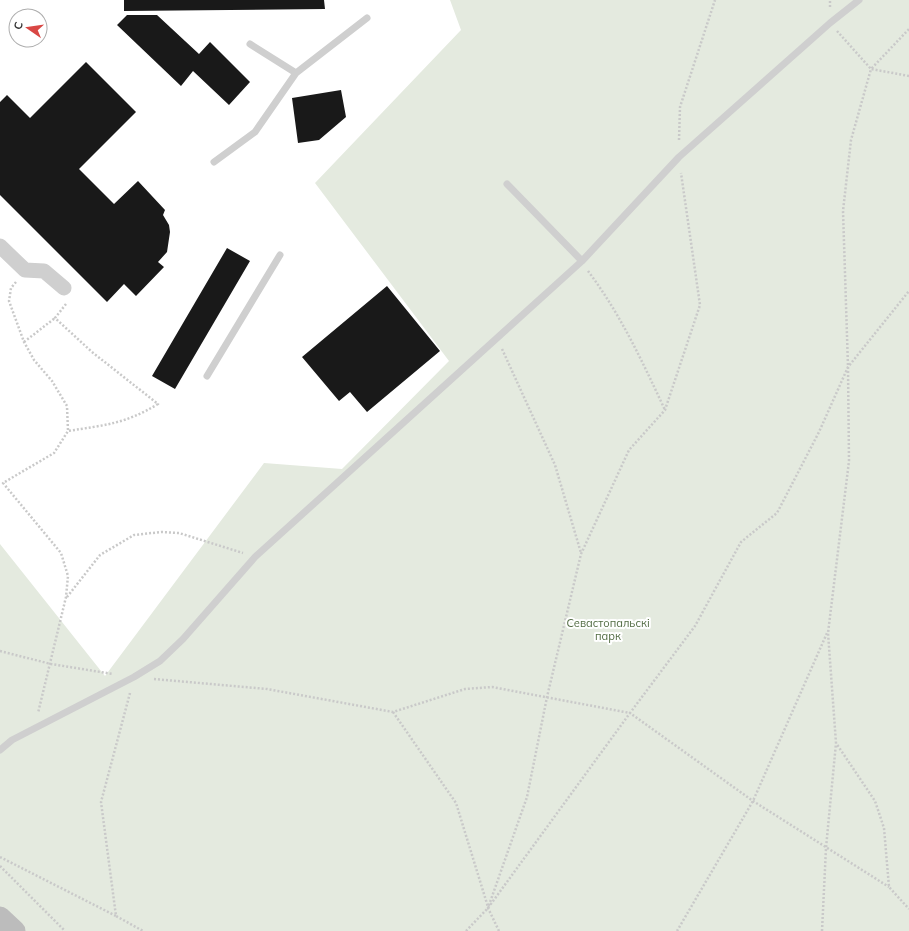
<svg xmlns="http://www.w3.org/2000/svg" width="909" height="931" font-family="Mulish,sans-serif">
<rect width="100%" height="100%" fill="#fff"/>
<!-- green -->
<path fill="#e4eadf" d="M450,0H909V931H0V544L105,676L264,463L342,469L449,361L315,183L461,30Z"/>
<!-- building -->
<path fill="#191919" d="M124,0H324L325,9L124,11Z
M127,15H157L199,54L210,42L250,82L229,105L193,71L181,86L117,25Z
M86,62L136,112L79,169L114,204L138,181L165,210L163,215L169,225L170,232L167,252L158,262L164,267L136,296L124,284L107,302L0,195V102L7,95L30,118Z
M341,90L346,117L319,140L298,143L292,98Z
M227,248L250,261L175,389L152,376Z
M387,286L440,351L367,412L350,392L339,401L302,357Z"/>
<g fill="none" stroke-linecap="round" stroke-linejoin="round">
<!-- path -->
<path stroke="#c9c9c9" stroke-width="2.5" stroke-dasharray="2 2" stroke-linecap="butt" d="M830,7V0
M837,31L871,69L909,29
M909,76L871,69L851,140L843,211L848,367L849,461L828,633L836,743L875,801L884,828L889,887L909,909
M679,140L680,107L715,0
M588,271C621,315 642,361 665,410
M16,282L11,288L9,301L24,342L34,360L52,381L67,406L68,431L54,453L3,483L61,553L68,576L66,597L38,713
M66,304L55,318L92,352L158,404C125,424 105,425 68,431
M24,342L55,318
M502,349L555,465L581,553
M67,597L100,555L134,535L161,532L179,533L243,553
M0,651L51,664L113,674
M154,679L267,689L393,712L465,689L492,687L630,713L695,626L741,542L777,513L819,432L848,367L909,291
M130,693L101,802L116,916L143,931
M393,712L456,803L488,907
M0,857L116,916
M0,866L65,931
M466,931L488,908L630,713L753,801L889,887
M499,931L488,908L527,797L547,697L581,554L629,450L665,410L700,305L681,173
M677,931L753,801L827,633
M822,931L826,848L836,743"/>
<!-- service -->
<path stroke="#cfcfcf" stroke-width="7" d="M296,73L367,18
M214,162L255,132L296,73L250,44
M507,184L582,261
M207,376L280,255
M0,750L12,740L134,677L160,661L183,639L255,557L582,261L679,157L830,23L859,0"/>
<!-- minor -->
<path stroke="#cfcfcf" stroke-width="15" d="M0,246L25,270L44,271L64,288"/>
<!-- secondary -->
<path stroke="#bcbcbc" stroke-width="21" d="M0,917L15,931"/>
</g>
<g text-anchor="middle" stroke-width="4" stroke-linejoin="round" paint-order="stroke">
<!-- park labels -->
<g font-size="11" fill="#516b42" stroke="#fff">
<text x="608" y="627">Севастопальскі<tspan x="608" dy="13">парк</tspan></text>
</g>
</g>
<!-- north arrow -->
<g transform="translate(28 28) rotate(283)"><circle r="19" fill="#ffffff" stroke="#adadad"/>
<path d="M0-3L7 15L0 10L-7 15Z" fill="#d94744"/>
<text y="-6" font-size="11" font-weight="bold" text-anchor="middle" fill="#323232">С</text>
</g>
</svg>
